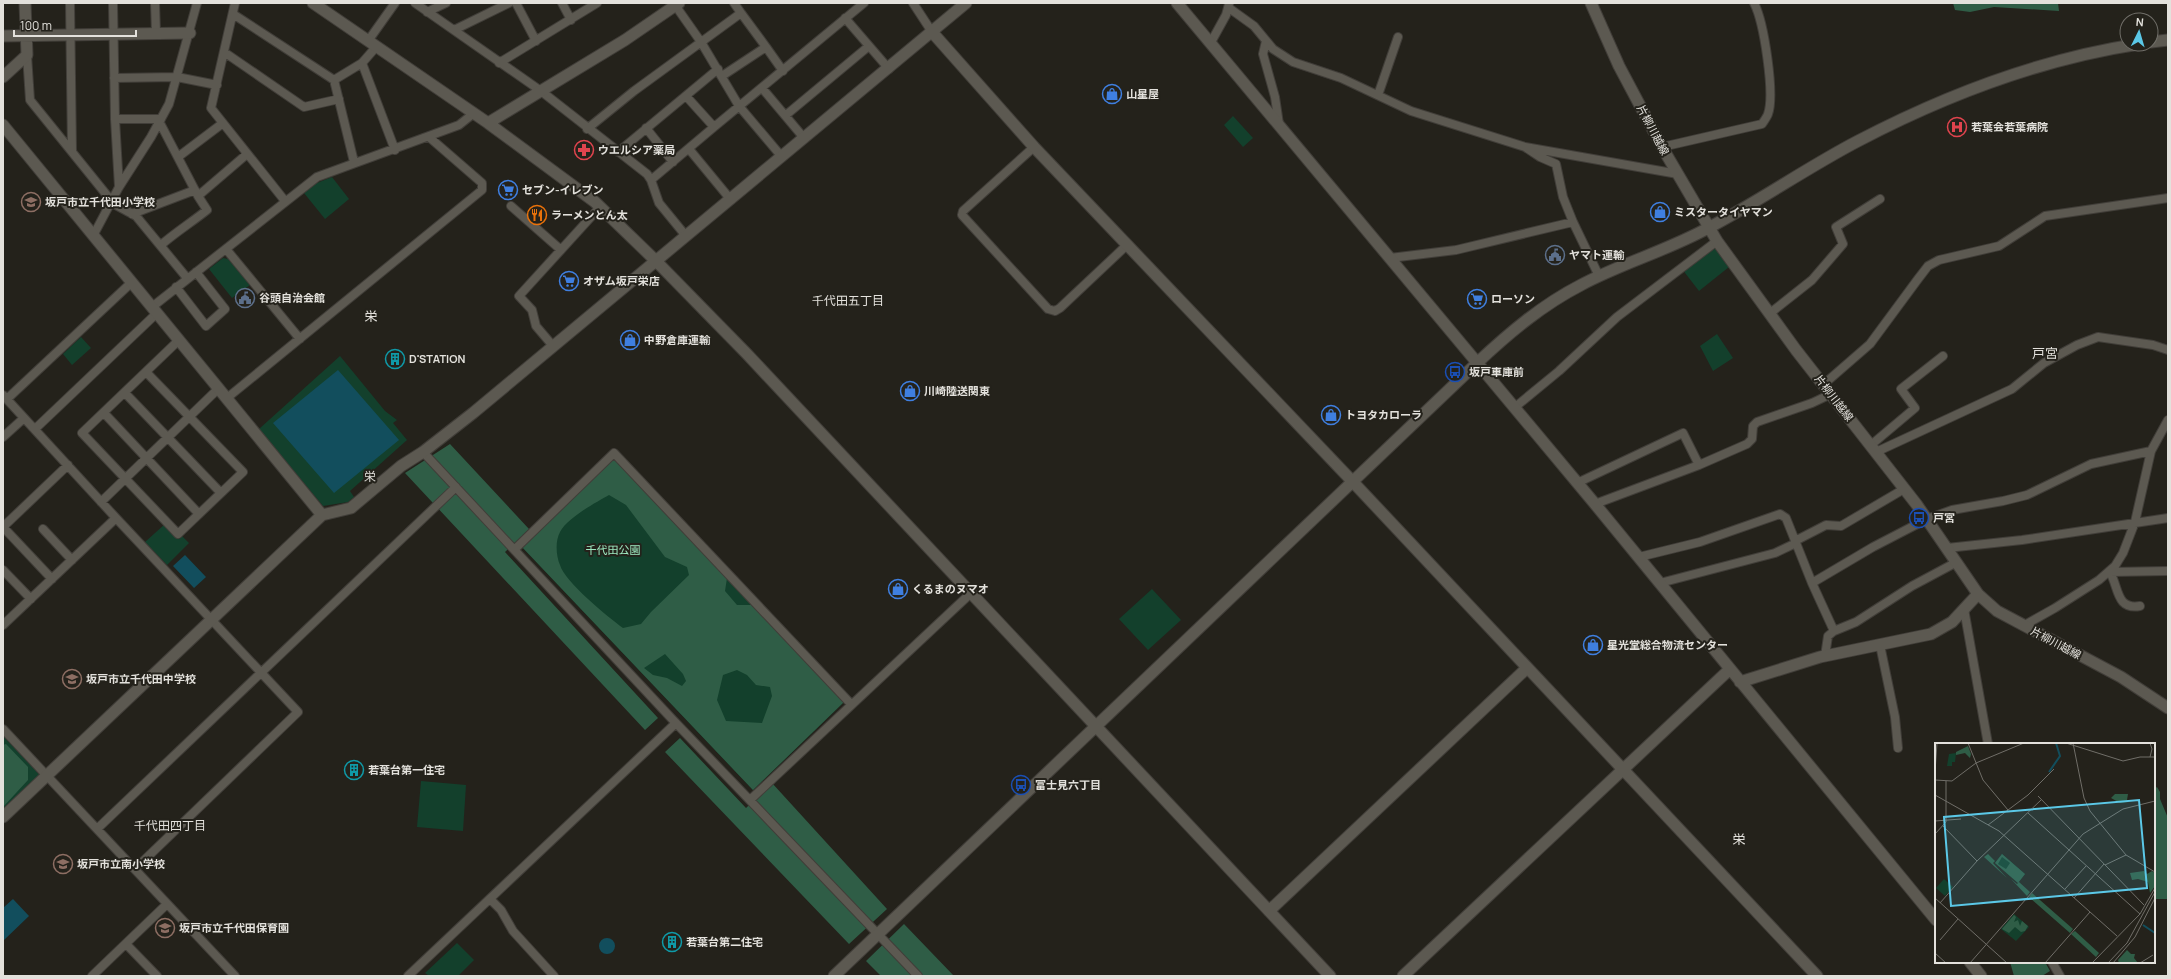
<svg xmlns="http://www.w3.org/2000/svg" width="2171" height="979" font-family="Manrope,'Noto Sans JP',sans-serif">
<rect width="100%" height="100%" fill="#24221b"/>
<!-- green -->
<path fill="#13402c" d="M1233,116L1253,138L1243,147L1224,125Z
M332,177L349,199L325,219L304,193L317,183Z
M1716,247L1729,267L1699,291L1682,269Z
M223,258L228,259L250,285L232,298L209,269Z
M1717,334L1733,358L1713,371L1700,346Z
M81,337L91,348L72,365L63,354Z
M340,356L385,411L397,420L393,423L407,440L350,491L354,497L348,502L323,506L259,429Z
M614,457L844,702L753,790L522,547Z
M165,524L179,539L182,536L189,543L167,565L145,542Z
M1152,589L1181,620L1148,650L1119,619Z
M3,736L41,776L3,811Z
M421,781L466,785L463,831L417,827Z
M457,943L474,960L458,976H429L425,973Z"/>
<!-- forest -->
<path fill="#2f5d46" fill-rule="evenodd" d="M1953,3H2058L2059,11L1994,7L1970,12L1955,10Z
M450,444L529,529L505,552L658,718L645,730L405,473Z
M614,457L727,578L725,591L737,605H752L844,702L753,790L522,547ZM609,495L626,505L665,557L687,567L689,575L651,612L641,624L623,628C608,617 565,582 560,565C556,556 555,541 560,532C567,518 595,503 609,495ZM665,654L683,674L686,681L682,686L667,678L653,675L644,668ZM737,670L747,675L756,685L770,687L772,696L762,723L726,721L717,700L723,675Z
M680,738L746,808L772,783L887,909L849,944L665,752Z
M6,744L28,767V780L3,807V745Z
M2157,787L2160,792V799L2168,818V899H2154V789Z
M904,924L954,976H881L866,961Z
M2010,962H2045L2050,971L2042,976H2014Z"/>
<!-- water -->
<path fill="#124e5d" d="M338,370L399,440L334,493L273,423Z
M185,555L206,577L194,588L173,566Z
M13,899L29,916L3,941V908Z
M599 946a8 8 0 1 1 16 0a8 8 0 1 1-16 0Z"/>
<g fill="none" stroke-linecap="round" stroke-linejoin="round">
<!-- street casing -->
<g stroke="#413e39" stroke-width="10">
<path id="street" d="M70,3L72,151
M113,3L115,119L119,187
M155,3L156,33
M235,3L211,108L285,201
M415,3L541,91L647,174L651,180L659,203L686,236
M516,3L536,41
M562,3L571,20
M913,3L932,32
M675,5L701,42L739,106L782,157
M1229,8L1254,26L1273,49L1293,62L1341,78L1411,111L1525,147
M427,12L446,3
M741,13L766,47
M233,14L334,80L354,162
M845,18L889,69
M454,30L509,3
M368,41L395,3
M1266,41L1263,54L1275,97L1279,124
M1210,44L1226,15L1229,4
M224,52L304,107L339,99
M27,55L30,100L114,204L136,216L187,278
M362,63L395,150
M499,63L597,3
M722,76L766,47L783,71
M114,78L177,77L217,85
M334,80L362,63L376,47
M762,88L804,138
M1378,95L1398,37
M686,96L714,127L864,3
M786,115L869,46
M115,119H161
M160,123L198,196L207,210C192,222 176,232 161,245
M646,128L673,162
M587,129L634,91L741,13L734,3
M1034,147L963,211L962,215L1048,309L1055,311L1060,308L1128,244
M1662,147L1762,124C1764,121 1767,117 1768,114C1775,94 1764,22 1754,3
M689,149L731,200
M618,152L718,69
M178,157L223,123
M651,180L714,127
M198,196L247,154
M511,206L561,250
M132,214L195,190
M1573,222L1563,197L1556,164L1540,157L1525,147L1678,174
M93,236L119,187L151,137L169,104L197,3
M226,249L300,339
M1390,258L1456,250L1573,222L1599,276
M176,287L206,326L225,309L196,272
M152,307L317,177L459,125L474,113
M1769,314L1812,280L1843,244L1836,227L1880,199
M553,346L536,326L532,310L519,296L600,207
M146,372L243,472L178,534L82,433L179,340
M1824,384L1870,344L1918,279L1928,266L1939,260L1999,246L2045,216L2168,198
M125,393L221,493
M3,395L116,518L298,712L135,869
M227,398L482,190V183L429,137
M7,399L132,282
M1514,408L1559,371L1617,317L1717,241
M104,413L199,514
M35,429L157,313
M3,437L24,418
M1871,445L1915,408L1901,389L1943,356
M423,452L673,720L918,976
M1876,452L2012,389L2044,363L2077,345L2098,337L2153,345L2168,350
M1699,465L1747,444L1752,439L1753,426L1757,422L1812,403L1831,394
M1577,483L1683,433L1699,465L1595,504
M101,502L219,388
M43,529L72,560
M1795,541L1826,525L1841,526L1904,489
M1796,543L1812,583
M1947,548L2022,540L2168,518
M515,549L614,453L851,704
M1639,557L1700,542L1780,514L1786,518L1796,543L1775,553L1660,583
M3,570L31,599
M52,579L3,527L68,465
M2140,606C2116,610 2119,588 2110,572L2168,571
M1964,609L1988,744
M3,625L116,518
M2023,626L2055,608L2099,580L2115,566L2123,553L2135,522L2151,451L2168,420
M1834,631L1812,583L1873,547L1927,519L1952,510L2003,501L2027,495L2091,464L2151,451
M1880,645L1895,717L1898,748
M1825,656L1828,636L1834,631L1856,622L1912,586L1955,563
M3,729L235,976
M750,800L971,593
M97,829L456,487
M490,899L501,910L513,931L554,976
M126,944L157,976
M2052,962L2060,976
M92,976L167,904
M408,976L676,723"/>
</g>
<!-- secondary casing -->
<g stroke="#413e39" stroke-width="13">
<path id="secondary" d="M313,3L488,123L595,202L656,261L747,354L1330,976
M1177,3L1595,504L1936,920
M1591,3L1619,66L1662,147L1717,241L1796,350L1917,505L1978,594L1997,611L2121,677L2168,708
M932,32L1034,147L1353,482L1817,976
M3,36L190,33
M2151,42L2168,40
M3,77L27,55L25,3
M488,123L625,40L679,3
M3,125L322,515
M1740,682L1820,657L1931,634L1952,622L1978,594
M3,817L322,515L351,508L401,466L423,452L473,413L966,3
M1269,911L1527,668
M1970,962L1981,976
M834,976L1477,363C1509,333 1542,305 1581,285C1622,263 1669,250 1710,227C1761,200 1808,167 1858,141C1946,95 2041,59 2139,44
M1403,976L1730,669"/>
</g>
<!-- street -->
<use href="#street" stroke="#5c5951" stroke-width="8"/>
<!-- secondary -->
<use href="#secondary" stroke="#5c5951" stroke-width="11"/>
</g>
<!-- icons -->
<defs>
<g id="shop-ring" transform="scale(1)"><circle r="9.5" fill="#24221b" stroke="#3f7fe0" stroke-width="1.5"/><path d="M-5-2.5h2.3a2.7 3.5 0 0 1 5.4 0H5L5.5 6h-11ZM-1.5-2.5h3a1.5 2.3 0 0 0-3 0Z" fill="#3f7fe0"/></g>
<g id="hospital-ring" transform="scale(1)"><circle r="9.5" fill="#24221b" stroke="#e0444e" stroke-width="1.5"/><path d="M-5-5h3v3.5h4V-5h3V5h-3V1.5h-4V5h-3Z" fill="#e0444e"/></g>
<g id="pharmacy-ring" transform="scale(1)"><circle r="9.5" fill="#24221b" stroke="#e0444e" stroke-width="1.5"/><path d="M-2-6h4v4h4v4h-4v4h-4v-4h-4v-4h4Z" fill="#e0444e"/></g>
<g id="supermarket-ring" transform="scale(1)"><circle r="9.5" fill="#24221b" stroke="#3f7fe0" stroke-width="1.5"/><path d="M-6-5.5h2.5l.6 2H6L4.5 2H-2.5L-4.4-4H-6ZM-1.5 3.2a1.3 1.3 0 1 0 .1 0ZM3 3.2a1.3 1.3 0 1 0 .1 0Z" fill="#3f7fe0"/></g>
<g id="school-ring" transform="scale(1)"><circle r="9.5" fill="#24221b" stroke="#8d6e63" stroke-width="1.5"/><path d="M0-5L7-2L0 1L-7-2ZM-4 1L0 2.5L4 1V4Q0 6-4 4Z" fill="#8d6e63"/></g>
<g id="restaurant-ring" transform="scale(1)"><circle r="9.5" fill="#24221b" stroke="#e8710a" stroke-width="1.5"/><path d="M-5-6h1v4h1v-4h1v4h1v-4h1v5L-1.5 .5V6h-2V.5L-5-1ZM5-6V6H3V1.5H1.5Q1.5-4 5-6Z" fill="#e8710a"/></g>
<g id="civic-ring" transform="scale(1)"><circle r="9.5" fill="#24221b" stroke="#5c6f8a" stroke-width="1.5"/><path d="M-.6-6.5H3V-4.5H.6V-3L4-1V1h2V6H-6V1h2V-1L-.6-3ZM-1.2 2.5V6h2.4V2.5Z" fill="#5c6f8a"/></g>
<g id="building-ring" transform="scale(1)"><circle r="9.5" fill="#24221b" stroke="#0f9aa8" stroke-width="1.5"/><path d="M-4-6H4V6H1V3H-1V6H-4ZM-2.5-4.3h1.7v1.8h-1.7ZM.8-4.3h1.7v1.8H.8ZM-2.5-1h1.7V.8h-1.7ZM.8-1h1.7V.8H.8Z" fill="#0f9aa8"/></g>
<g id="bus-ring" transform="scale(1)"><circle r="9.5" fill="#24221b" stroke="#1a4fb4" stroke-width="1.5"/><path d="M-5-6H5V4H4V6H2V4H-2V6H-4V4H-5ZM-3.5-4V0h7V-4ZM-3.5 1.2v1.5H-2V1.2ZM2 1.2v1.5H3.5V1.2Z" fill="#1a4fb4"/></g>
</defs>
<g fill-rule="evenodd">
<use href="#shop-ring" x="1112" y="94"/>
<use href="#hospital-ring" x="1957" y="127"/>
<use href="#pharmacy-ring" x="584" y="150"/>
<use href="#supermarket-ring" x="508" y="190"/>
<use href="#school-ring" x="31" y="202"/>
<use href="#shop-ring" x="1660" y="212"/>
<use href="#restaurant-ring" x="537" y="215"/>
<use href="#civic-ring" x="1555" y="255"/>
<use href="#supermarket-ring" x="569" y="281"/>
<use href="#civic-ring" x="245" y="298"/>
<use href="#supermarket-ring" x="1477" y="299"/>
<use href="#shop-ring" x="630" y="340"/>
<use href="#building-ring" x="395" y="359"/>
<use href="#bus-ring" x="1455" y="372"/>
<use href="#shop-ring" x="910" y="391"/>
<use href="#shop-ring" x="1331" y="415"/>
<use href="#bus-ring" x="1919" y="518"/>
<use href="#shop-ring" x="898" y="589"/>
<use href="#shop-ring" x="1593" y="645"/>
<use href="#school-ring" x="72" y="679"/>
<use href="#building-ring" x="354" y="770"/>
<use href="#bus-ring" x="1021" y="785"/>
<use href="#school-ring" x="63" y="864"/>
<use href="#school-ring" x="165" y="928"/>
<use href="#building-ring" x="672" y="942"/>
</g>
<g text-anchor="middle" stroke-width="4" stroke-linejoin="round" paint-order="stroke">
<!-- poi labels -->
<g font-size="11" font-weight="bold" fill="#e3e1dc" stroke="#24221b" text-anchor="start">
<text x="1126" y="98">山星屋</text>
<text x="1971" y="131">若葉会若葉病院</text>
<text x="598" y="154">ウエルシア薬局</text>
<text x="522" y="194">セブン-イレブン</text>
<text x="45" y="206">坂戸市立千代田小学校</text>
<text x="1674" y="216">ミスタータイヤマン</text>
<text x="551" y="219">ラーメンとん太</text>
<text x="1569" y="259">ヤマト運輸</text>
<text x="583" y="285">オザム坂戸栄店</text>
<text x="259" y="302">谷頭自治会館</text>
<text x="1491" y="303">ローソン</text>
<text x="644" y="344">中野倉庫運輸</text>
<text x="409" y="363">D'STATION</text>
<text x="1469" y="376">坂戸車庫前</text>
<text x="924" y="395">川崎陸送関東</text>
<text x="1345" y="419">トヨタカローラ</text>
<text x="1933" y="522">戸宮</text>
<text x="912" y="593">くるまのヌマオ</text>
<text x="1607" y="649">星光堂総合物流センター</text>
<text x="86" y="683">坂戸市立千代田中学校</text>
<text x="368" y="774">若葉台第一住宅</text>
<text x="1035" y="789">富士見六丁目</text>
<text x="77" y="868">坂戸市立南小学校</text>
<text x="179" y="932">坂戸市立千代田保育園</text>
<text x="686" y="946">若葉台第二住宅</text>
</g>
<!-- street labels -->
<g font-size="11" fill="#e3e1dc" stroke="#24221b">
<text transform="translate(1653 130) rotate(62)" y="4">片柳川越線</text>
<text transform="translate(1834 398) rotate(52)" y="4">片柳川越線</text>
<text transform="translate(2056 643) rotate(28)" y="4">片柳川越線</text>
</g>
<!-- park labels -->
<g font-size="11" fill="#9ee9c1" stroke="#24221b">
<text x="613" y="554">千代田公園</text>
</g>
<!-- neighbourhood labels -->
<g font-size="12" fill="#e3e1dc" stroke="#24221b">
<text x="848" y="305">千代田五丁目</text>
<text x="370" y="481">栄</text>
<text x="170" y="830">千代田四丁目</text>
</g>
<!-- quarter labels -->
<g font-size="13" fill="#e3e1dc" stroke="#24221b">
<text x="371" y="321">栄</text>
<text x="2045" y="358">戸宮</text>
<text x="1739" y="844">栄</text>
</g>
</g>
<!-- overview -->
<g transform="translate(1935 743)">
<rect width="220" height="220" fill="#24221b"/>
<path d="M21,10L20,19H17V23H12L14,11ZM67,111L90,131L83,140L60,120ZM9,136L18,144L10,153L1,145ZM79,171L94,184L81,198L66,186Z" fill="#13402c"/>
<path d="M33,3L36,11L35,15L30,10L21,12V9ZM180,51H193L192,57L194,59L185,60L176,55ZM53,111L60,118L58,120L72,135L49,114ZM67,111L90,131L83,140L60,120ZM67,114L75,120L71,126L63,121ZM209,128L212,131L217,128L220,130V143L215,150L213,139L203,136L197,137L195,130ZM76,136L82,141L84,139L95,149L92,153ZM97,150L138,186L135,190L94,154ZM79,172L81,174L79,179L83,177L85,183L87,178L93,183L90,188L86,189L80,184L74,190L67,186ZM140,188L164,210L161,214L136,191ZM192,207L196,211H200L199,215L203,220H184L183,217Z" fill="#2f5d46" fill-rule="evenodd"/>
<path fill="none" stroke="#124e5d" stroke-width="2" d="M114,29L125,13L121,0M208,182L220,190"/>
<path fill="none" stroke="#706e68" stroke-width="1" d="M33,0L48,37L73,67M131,0L188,18L205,14H220M138,0L149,55L155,68L191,112L220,129M215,14L217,6L215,0M0,29L2,0M0,37L17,38L41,20L89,0M0,52L64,88L182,193M103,53L209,162M93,70L205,171L157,220M0,78L26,76M53,82L93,52L119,26M8,83L42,118M0,91L11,79V38M170,122L191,112M130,146L151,123M0,155L72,220M139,155L169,121M5,160L42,118L106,57M205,171L220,145M5,197L23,176M0,210L11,220M35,220L148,91L188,66L220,58M110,220L155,169M173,220L192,200L220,149M178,220L200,194L220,155M205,220L218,212"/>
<path fill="#5bc8e7" fill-opacity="0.15" stroke="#5bc8e7" stroke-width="2" d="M204,57L212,145L16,163L9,74Z"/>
<rect width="220" height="220" fill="none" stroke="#e3e1dc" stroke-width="2"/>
</g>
<!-- border -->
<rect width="2171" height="979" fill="none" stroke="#e3e1dc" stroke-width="8"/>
<!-- north arrow -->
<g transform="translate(2139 32) rotate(5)"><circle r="19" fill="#24221b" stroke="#706e68"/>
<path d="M0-3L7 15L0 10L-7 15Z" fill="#5bc8e7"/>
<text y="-6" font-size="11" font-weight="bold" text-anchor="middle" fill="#e3e1dc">N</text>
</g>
<!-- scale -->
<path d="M14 30v6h122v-6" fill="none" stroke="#e3e1dc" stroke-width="2"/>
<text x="20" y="30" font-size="12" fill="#e3e1dc" stroke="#24221b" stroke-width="3" paint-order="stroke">100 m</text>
</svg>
